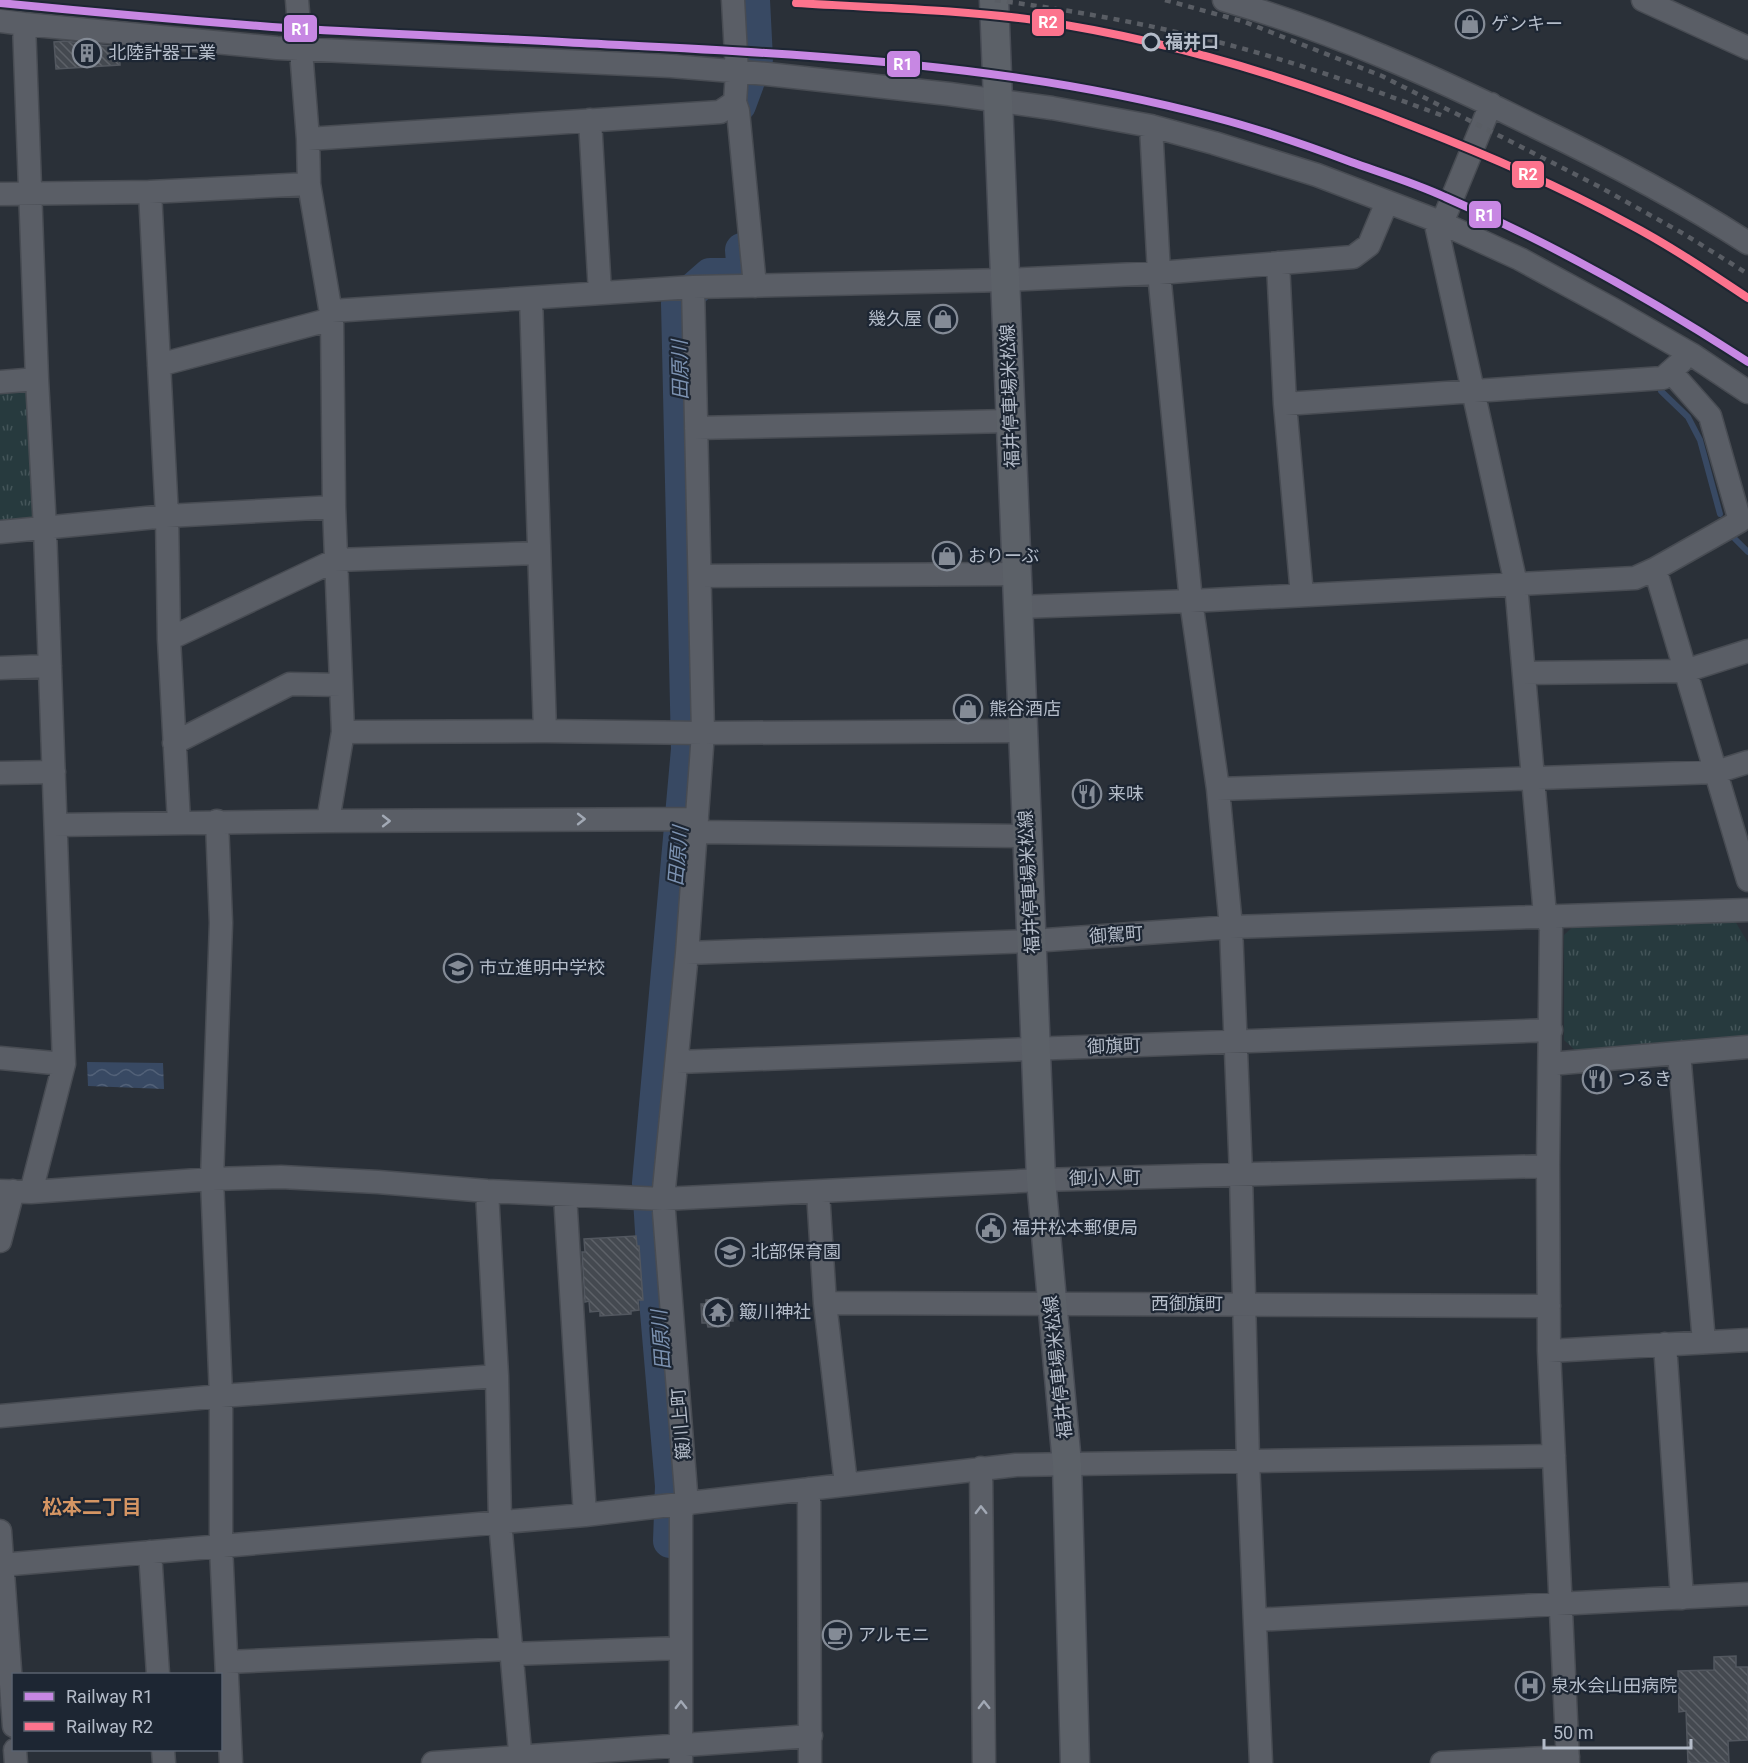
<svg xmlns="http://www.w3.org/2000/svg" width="1748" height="1763" font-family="Roboto,'Noto Sans JP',sans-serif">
<defs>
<pattern id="park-tufts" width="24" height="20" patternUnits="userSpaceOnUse" patternTransform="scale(1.5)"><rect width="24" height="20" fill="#273a3e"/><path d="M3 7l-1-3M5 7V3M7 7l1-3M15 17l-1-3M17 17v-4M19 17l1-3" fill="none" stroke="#445559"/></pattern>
<pattern id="water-waves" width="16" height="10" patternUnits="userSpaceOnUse" patternTransform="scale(1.5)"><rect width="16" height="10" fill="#384963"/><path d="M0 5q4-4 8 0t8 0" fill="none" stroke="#526178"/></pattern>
<pattern id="building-back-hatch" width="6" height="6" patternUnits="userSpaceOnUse" patternTransform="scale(1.5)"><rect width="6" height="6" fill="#444950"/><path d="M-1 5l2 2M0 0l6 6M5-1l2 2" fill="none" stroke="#5d6168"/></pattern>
</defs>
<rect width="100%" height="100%" fill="#2a3038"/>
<!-- park -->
<path fill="url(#park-tufts)" d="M37,379L45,529L0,532V382Z
M1735,921L1748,943V1037L1576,1051L1564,1040V935L1578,922Z"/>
<!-- water -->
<path fill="url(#water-waves)" d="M87,1062L163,1063L164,1089L88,1086Z"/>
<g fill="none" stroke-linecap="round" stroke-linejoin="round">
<!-- stream -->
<path stroke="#384963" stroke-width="6" d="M1661,391L1688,417L1700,440L1720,514
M1735,539L1748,552"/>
<!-- river -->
<path stroke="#384963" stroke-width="34" d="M739,105L756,59L753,0
M670,1541L672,1486L657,1312L649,1183L688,749L678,303L710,275H744L742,250"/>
</g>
<!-- building -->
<path fill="url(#building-back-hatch)" stroke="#52575f" stroke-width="1.5" d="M64,41L119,47L120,65L56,69L54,42Z
M636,1236L637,1246H639L643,1300H638L639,1310L631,1311V1314L600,1316V1311L590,1312L589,1301L585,1302L582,1252H585L584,1239Z
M728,1299L729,1306L732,1305L733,1321H729V1326L708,1327L707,1323H702L701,1304H706V1300Z
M1736,1656V1667H1748V1740L1728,1741L1729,1763H1688L1686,1711L1679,1712L1678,1671L1714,1670V1657Z"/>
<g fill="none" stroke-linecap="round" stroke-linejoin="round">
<!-- minor casing -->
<g stroke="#484c53" stroke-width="25">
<path id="minor" d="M1224,0C1332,31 1435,77 1536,127C1609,162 1680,199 1748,243
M1643,0L1748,48
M0,21L24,24L37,379L45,529L64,1064L31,1192
M24,24L277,48L671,66L767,74L949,94L1052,108L1151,126L1214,143L1317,175L1435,220L1520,259L1614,310L1691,354L1748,392
M735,102L738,111L755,286
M590,120L600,293
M1151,126L1159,273L1191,601L1218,789L1231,927L1241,1175L1248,1461L1261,1763
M308,139L720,112L735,102L737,72L733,0
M150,192L167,516L169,639L179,822
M0,194L150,192L309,184
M1435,220L1516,584L1545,915L1551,928L1548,1166L1549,1351L1568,1763
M1442,223L1491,104
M1278,263L1285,404L1302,595
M531,298L545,731
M332,311L693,287L1005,280L1159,273L1353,257L1369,245L1387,202
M159,365L332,319
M0,382L37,379
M1285,404L1663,378L1681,362
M696,428L1010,421
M0,532L167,516L334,507
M1655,569L1748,880
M700,576L1017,574
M1018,607L1191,601L1635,578L1655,569L1740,521L1710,416L1671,372
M169,639L336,560L539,553
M0,668L50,666
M1524,673L1685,671L1748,651
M343,732L545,731L703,733L1023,731
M174,743L290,684L341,685
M0,773L54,772
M1218,789L1716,772L1748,762
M217,821L221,923L212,1179L221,1396V1546L231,1763
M328,821L697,819
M56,825L328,821L343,732L334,507L332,319L309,184L308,139L297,0
M696,832L1026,836
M687,953L1032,941L1231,927L1748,910
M1679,1053L1704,1342
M0,1058L64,1064
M678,1062L1551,1030
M1550,1064L1748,1047
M0,1191L31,1192L212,1179L281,1177L378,1182L487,1191L663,1199L1041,1180L1548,1166
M487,1191L497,1376L500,1521L521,1763
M818,1192L825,1303L846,1484
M565,1195L585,1515
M0,1241L13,1191
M825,1303L1549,1306
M1665,1344L1682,1598
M1549,1351L1748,1340
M0,1416L221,1396L497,1376
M981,1468L984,1763
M809,1489L810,1763
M687,1505L663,1199L687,953L703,733L693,287
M0,1531L14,1726
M150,1552L158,1674
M0,1565L585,1515L1016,1465L1554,1456
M1255,1620L1748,1594
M512,1654L681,1648
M227,1662L511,1649
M15,1750L16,1763
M163,1750L164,1763
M433,1763L811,1736
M681,1763V1506
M1442,1763L1568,1757"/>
</g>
<!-- major casing -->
<g stroke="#484c55" stroke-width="31">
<path id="major" d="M994,0L1041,1180L1067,1464L1075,1763"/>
</g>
<!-- minor -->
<use href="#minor" stroke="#5a5e66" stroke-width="22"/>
<!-- major -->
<use href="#major" stroke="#5c6168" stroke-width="28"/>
<!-- rail -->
<path stroke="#595d64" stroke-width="4.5" stroke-dasharray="6 6" stroke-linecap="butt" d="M995,0C1061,9 1128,20 1193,36C1280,56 1363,86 1446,117
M1165,0L1245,22L1382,76L1598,186L1684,234L1748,274"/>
<!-- rail-1 casing -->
<g stroke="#1d2633" stroke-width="12">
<path id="rail-1" d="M0,3C91,12 181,20 272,27C375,34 478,37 581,43C793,54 1007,62 1213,117C1259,129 1306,145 1351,162C1382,173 1415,183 1445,197C1551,243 1651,299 1748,362"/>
</g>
<!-- rail-2 casing -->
<g stroke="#1d2633" stroke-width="12">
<path id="rail-2" d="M796,3C875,8 956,9 1034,20C1165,39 1293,78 1415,127C1487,155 1559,186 1627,223C1669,245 1709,272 1748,298"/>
</g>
<!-- rail-1 -->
<use href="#rail-1" stroke="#c787e3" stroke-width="8"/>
<!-- rail-2 -->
<use href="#rail-2" stroke="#fc738d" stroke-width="8"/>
</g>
<!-- one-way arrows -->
<defs><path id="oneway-chevron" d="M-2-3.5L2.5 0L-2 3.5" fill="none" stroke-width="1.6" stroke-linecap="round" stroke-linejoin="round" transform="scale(1.5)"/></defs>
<g stroke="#a2a9b5">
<use href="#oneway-chevron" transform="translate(581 819)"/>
<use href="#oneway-chevron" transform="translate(386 821)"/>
<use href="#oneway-chevron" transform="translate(981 1510) rotate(-91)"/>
<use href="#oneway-chevron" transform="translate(681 1705) rotate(-90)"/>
<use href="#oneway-chevron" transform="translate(984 1705) rotate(-91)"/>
</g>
<!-- icons -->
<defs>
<g id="shop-ring" transform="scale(1.5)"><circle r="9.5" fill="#1d2633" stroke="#848b96" stroke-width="1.5"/><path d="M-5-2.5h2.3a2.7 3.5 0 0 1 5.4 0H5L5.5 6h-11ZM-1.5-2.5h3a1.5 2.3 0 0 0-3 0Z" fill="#848b96"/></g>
<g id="building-ring" transform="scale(1.5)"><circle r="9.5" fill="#1d2633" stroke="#848b96" stroke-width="1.5"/><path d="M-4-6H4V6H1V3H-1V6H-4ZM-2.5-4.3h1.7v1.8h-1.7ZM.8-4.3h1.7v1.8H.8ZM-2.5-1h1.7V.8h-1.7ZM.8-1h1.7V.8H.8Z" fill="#848b96"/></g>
<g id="restaurant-ring" transform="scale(1.5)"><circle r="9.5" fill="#1d2633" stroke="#848b96" stroke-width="1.5"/><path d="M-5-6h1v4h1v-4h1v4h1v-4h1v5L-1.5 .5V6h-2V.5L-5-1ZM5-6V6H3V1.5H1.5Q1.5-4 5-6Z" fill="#848b96"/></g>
<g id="school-ring" transform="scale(1.5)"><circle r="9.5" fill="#1d2633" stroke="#848b96" stroke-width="1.5"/><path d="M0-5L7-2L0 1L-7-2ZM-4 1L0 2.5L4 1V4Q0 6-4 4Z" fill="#848b96"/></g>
<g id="civic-ring" transform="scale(1.5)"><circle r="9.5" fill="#1d2633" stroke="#848b96" stroke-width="1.5"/><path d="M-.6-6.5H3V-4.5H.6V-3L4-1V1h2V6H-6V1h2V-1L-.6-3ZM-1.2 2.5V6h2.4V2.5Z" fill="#848b96"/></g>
<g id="temple-ring" transform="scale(1.5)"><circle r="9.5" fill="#1d2633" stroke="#848b96" stroke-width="1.5"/><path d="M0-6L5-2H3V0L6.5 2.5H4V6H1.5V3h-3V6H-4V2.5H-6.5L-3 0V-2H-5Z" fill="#848b96"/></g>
<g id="cafe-ring" transform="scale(1.5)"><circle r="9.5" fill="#1d2633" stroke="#848b96" stroke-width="1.5"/><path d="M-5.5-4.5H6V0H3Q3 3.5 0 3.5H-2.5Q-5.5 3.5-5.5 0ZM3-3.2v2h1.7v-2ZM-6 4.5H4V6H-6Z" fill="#848b96"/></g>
<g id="hospital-ring" transform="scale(1.5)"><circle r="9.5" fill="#1d2633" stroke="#848b96" stroke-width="1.5"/><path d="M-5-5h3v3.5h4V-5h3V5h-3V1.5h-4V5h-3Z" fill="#848b96"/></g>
</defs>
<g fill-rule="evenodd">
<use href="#shop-ring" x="1470" y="24"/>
<use href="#building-ring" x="87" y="53"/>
<use href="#shop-ring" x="943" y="319"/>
<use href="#shop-ring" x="947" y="556"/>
<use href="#shop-ring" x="968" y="709"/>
<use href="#restaurant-ring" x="1087" y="794"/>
<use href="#school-ring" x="458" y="968"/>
<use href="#restaurant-ring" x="1597" y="1079"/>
<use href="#civic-ring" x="991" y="1228"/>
<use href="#school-ring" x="730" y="1252"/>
<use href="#temple-ring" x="718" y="1312"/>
<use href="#cafe-ring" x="837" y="1635"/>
<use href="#hospital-ring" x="1530" y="1686"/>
</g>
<!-- markers -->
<circle fill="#1d2633" stroke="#b4bcc9" stroke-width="3" cx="1151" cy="42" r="8"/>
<g text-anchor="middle" stroke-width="4.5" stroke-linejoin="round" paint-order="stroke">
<!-- poi labels -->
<g font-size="18" fill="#b4bcc9" stroke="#1d2633" text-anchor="start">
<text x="1491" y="30">ゲンキー</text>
<text x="108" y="59">北陸計器工業</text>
<text x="922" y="325" text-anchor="end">幾久屋</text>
<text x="968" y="562">おりーぶ</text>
<text x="989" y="715">熊谷酒店</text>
<text x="1108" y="800">来味</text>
<text x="479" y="974">市立進明中学校</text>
<text x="1618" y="1085">つるき</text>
<text x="1012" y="1234">福井松本郵便局</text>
<text x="751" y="1258">北部保育園</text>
<text x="739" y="1318">簸川神社</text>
<text x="858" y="1641">アルモニ</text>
<text x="1551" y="1692">泉水会山田病院</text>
</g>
<!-- stop labels -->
<g font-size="18" font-weight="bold" fill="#b4bcc9" stroke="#1d2633" text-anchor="start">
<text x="1165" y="48">福井口</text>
</g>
<!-- street labels -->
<g font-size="18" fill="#b4bcc9" stroke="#1d2633">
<text transform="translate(1010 396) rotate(-92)" y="6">福井停車場米松線</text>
<text transform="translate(1029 882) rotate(-93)" y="6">福井停車場米松線</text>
<text transform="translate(1116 935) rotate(-4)" y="6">御駕町</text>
<text transform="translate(1114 1046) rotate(-2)" y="6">御旗町</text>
<text transform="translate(1105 1178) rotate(-1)" y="6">御小人町</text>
<text x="1187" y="1310">西御旗町</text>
<text transform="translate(1058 1367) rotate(-96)" y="6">福井停車場米松線</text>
<text transform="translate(681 1424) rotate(-95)" y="6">簸川上町</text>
</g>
<!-- water labels -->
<g font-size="20" font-style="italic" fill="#7c92b1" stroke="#1d2633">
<text transform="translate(680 370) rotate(-91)" y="7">田原川</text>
<text transform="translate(678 856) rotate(-85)" y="7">田原川</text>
<text transform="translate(661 1340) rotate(-94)" y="7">田原川</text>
</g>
<!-- neighbourhood labels -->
<g font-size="20" font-weight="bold" fill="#d59563" stroke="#1d2633">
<text x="92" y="1514">松本二丁目</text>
</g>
</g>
<g stroke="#1d2633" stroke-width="2">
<rect x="1031" y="8" width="34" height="29" rx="6" fill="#fc738d"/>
<rect x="283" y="14" width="35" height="29" rx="6" fill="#c787e3"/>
<rect x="886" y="50" width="35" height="28" rx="6" fill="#c787e3"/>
<rect x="1511" y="160" width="34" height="29" rx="6" fill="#fc738d"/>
<rect x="1468" y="200" width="34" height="29" rx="6" fill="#c787e3"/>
</g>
<g font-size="16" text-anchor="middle" font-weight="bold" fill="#fff">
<text x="1048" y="28">R2</text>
<text x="301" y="35">R1</text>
<text x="903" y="70">R1</text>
<text x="1528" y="180">R2</text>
<text x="1485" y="221">R1</text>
</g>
<!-- legend -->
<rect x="12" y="1673" width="210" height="78" fill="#1d2633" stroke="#59626f" stroke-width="1.5"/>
<rect x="24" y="1692" width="30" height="9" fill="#c787e3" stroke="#59626f" stroke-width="1.5"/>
<text x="66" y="1703" font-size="18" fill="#b4bcc9">Railway R1</text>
<rect x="24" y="1722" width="30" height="9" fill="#fc738d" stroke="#59626f" stroke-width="1.5"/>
<text x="66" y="1733" font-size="18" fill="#b4bcc9">Railway R2</text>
<!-- scale -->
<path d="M1544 1739v9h147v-9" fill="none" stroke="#b4bcc9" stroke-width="3"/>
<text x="1553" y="1739" font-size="18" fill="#b4bcc9" stroke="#1d2633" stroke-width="4.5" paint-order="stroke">50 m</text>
</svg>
